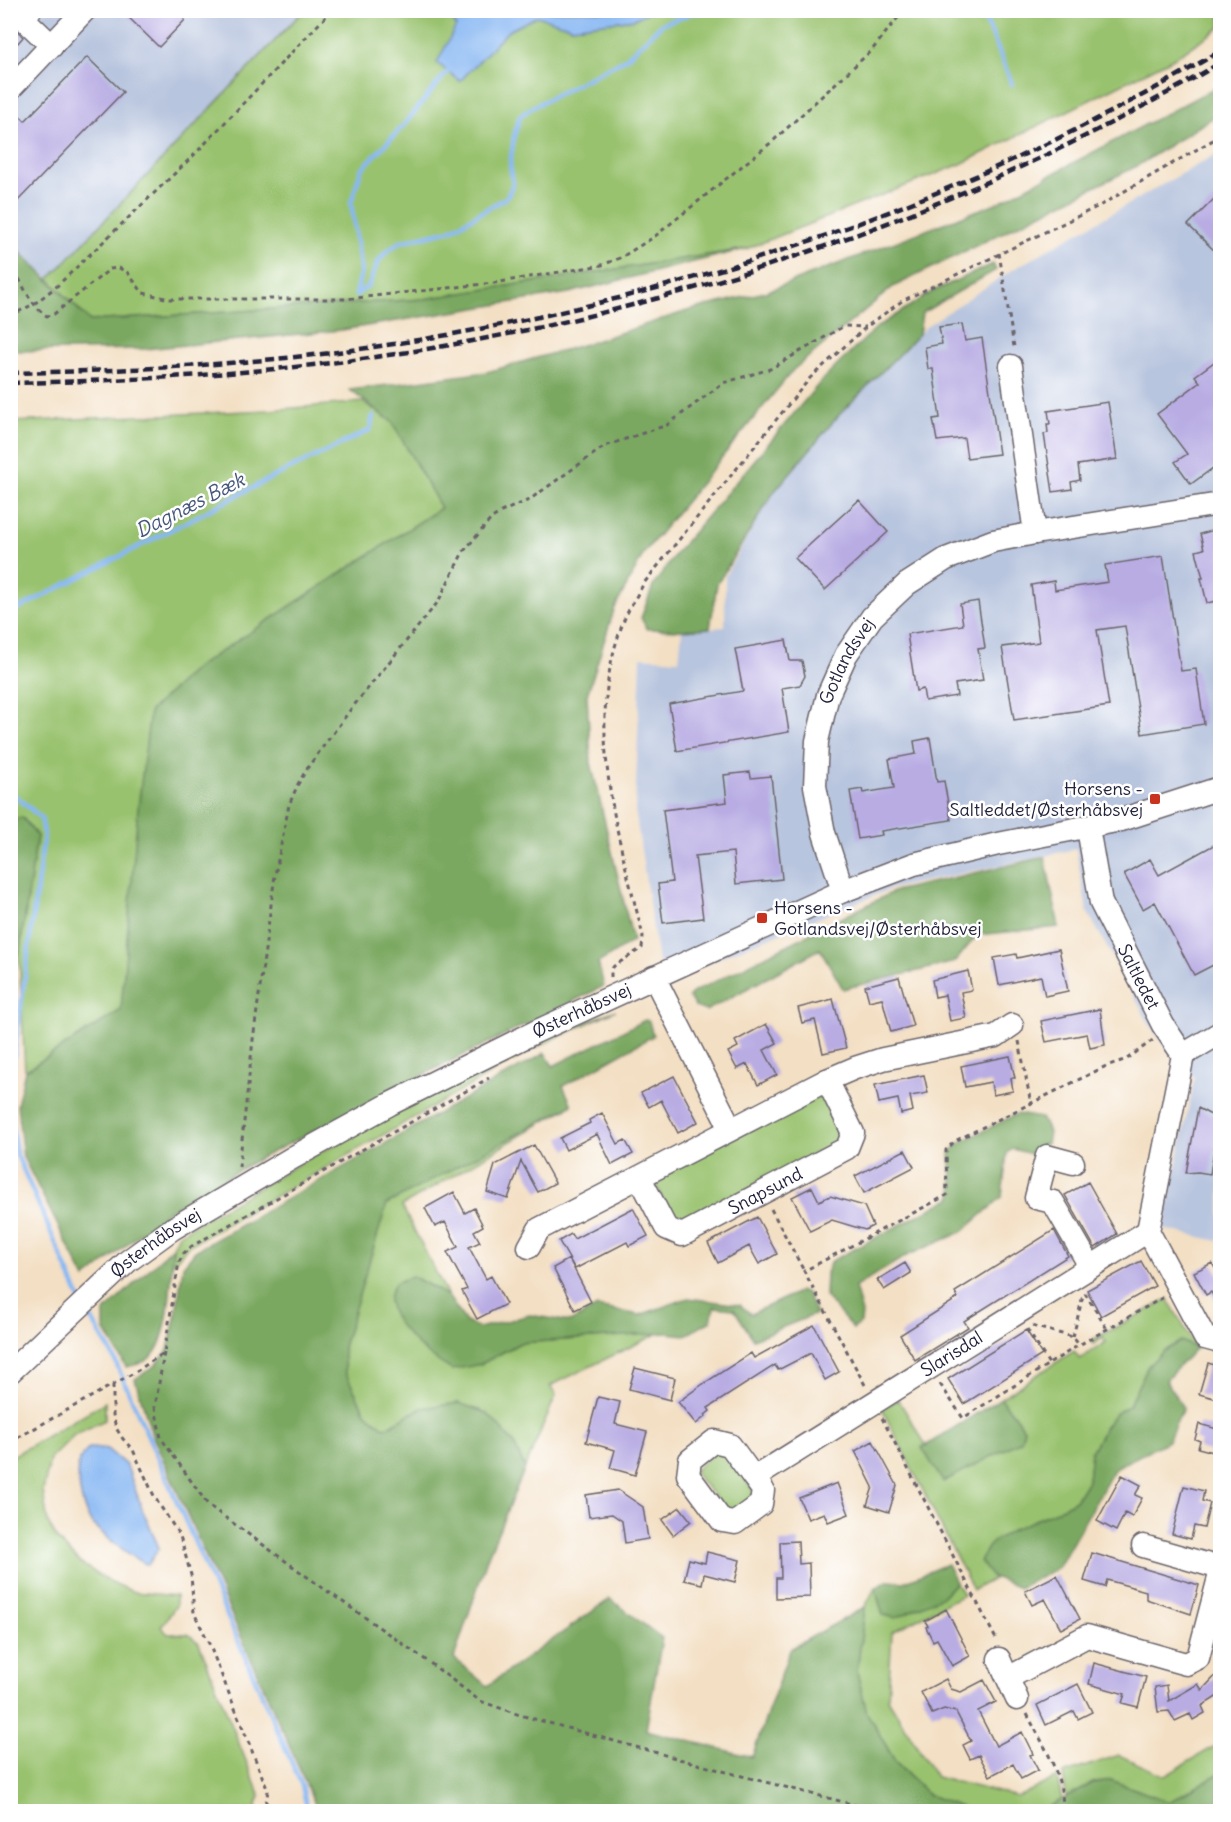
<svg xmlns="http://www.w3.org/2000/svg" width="1231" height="1822" font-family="Delius,sans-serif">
<rect width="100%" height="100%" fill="#fff"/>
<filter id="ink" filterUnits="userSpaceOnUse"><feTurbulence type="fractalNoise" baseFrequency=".0167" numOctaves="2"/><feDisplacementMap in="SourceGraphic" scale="12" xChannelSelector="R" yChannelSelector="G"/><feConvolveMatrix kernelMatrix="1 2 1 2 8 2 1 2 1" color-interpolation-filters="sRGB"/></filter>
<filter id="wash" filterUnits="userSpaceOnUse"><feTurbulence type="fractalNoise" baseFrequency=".008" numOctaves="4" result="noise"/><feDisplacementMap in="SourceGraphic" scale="24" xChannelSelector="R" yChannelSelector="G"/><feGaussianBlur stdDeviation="1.35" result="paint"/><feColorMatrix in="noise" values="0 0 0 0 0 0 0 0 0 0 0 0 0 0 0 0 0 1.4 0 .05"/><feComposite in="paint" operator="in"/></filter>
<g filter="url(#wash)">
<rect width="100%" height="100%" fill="#f3dfc3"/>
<!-- industrial -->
<path fill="#b8c5de" d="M10,11H303L49,279L11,242Z
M1220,152V1231L1218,1241L1163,1229L1195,1076L1184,1075L1151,1027L1087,911L1076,849L893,888L728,954L674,980L658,961L635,810L641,657L679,660L682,630L725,627V576L774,492L839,415L928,325L1012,270Z"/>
<!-- green -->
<path fill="#99c26e" stroke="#5e7254" stroke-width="1.5" d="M651,10L1220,11V28L1172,59L961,164L746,249L424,299L90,321L49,279L303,11H448L456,26L460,81L508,31L537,16L572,27L634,19Z
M363,402L392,422L441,508L197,667L150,711L121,1011L25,1071L19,956L37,836L22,817L11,821L10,422L270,410Z
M616,1010L543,1044L188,1246L171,1266L173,1247L179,1234L311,1157L544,1037Z
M816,1092L826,1094L847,1136L678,1230L652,1177Z
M572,1105L402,1206L448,1296L412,1276L481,1364L520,1343L659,1333L550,1386L556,1395L525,1468L513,1442L421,1408L385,1428L365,1412L345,1372L343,1347L386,1204Z
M1168,1299L1196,1348L1181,1341L1148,1366L1129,1405L1115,1414L1105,1427L1091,1452L1088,1481L1076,1500L1056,1511L991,1576L995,1578L973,1590L882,1409L898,1399L926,1445L922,1447L1024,1429L1001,1398L1074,1351L1080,1359L1106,1342L1103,1338L1093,1344L1092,1340Z
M105,1402V1420L74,1435L50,1459L43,1491L48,1523L58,1540L80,1563L105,1579L134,1592L176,1596V1606L161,1627L168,1634H188L199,1643L260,1796L255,1811H11V1457Z
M717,1449L723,1451L756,1493L732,1516L693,1472Z
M956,1582L963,1595L892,1632L888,1699L936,1777L1018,1797L1057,1777L1062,1800L1041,1811L971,1812L929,1795L896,1763L867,1713L857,1672L865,1607L875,1588L883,1615L943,1596Z
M1220,1743V1773L1169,1802L1111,1780L1093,1783L1066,1798L1063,1774L1119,1755L1165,1776Z"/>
<!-- forest -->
<path fill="#7aa861" stroke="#4e654e" stroke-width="1.5" d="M1220,85V113L1137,166L893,287L793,370L644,553L614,610L587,695L591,763L633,941L598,963L604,986L433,1070L253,1162L168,1211L85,1279L23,1157L17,1105L25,1071L121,1010L138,808L150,711L197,667L441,508L392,422L350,390L487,372L589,343L690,310L765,292L999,202Z
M10,242L90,321L424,299L746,249L569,293L342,330L145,349L11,351Z
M993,264L996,270L922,313L919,334L839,415L774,492L717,584L710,628L682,630L647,629L641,618L653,586L676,553L823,379L877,327L933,291Z
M22,817L37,836L19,956L11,953L10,821Z
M1045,857L1059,927L977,935L955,962L843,989L820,949L706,1011L695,1007L689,997L692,993L895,891Z
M645,1020L649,1021L653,1036L563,1086L572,1105L387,1204L343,1347L345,1372L365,1412L385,1428L421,1408L459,1403L487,1413L513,1442L525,1468L488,1556L454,1658L487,1686L610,1599L662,1638L646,1730L752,1757L790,1649L865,1607L857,1672L867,1713L896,1763L929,1795L971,1811H316L314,1802L152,1434L135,1379L156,1365L168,1350L176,1314L183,1266L195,1251L545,1053L553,1066Z
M1017,1114L1041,1118L1049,1132L1047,1144H1042L1040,1156L1012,1149L1007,1153L1002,1197L962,1232L906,1256L855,1287L862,1313L861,1323L853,1329L825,1296L826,1273L831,1261L951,1198L953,1192L950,1153L959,1143Z
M173,1247C171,1274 171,1337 152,1356C145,1363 136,1365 126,1367L104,1329V1312Z
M412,1276L448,1296L466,1322L479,1328L530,1315L570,1322L597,1307L640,1315L688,1298L740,1305L751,1314L800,1291L807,1293L816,1314L753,1339L734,1309L714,1307L711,1321L686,1335L667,1333L520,1343L481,1364L452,1370C429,1357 393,1328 389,1301C388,1295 393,1288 395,1283Z
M1181,1341L1196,1348L1166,1380L1183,1408L1168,1441L1115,1468L1058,1568L1019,1588L991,1576L980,1561L989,1546L998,1538L1016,1528L1056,1511L1076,1500L1088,1481L1091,1452L1105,1427L1115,1414L1129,1405L1148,1366L1163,1351Z
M1001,1398L1024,1429L1021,1441L943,1482L922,1448Z
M947,1564L956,1582L943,1596L896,1618L883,1615L875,1588L887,1581L904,1582Z
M1220,1773V1811H1041L1093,1783L1111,1780L1169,1802Z"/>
<!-- water -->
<path fill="#87b7f3" stroke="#546c97" stroke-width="1.5" d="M448,11H651L634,19L572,27L537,16L508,31L460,81L437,63L456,26Z
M89,1448L107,1449L127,1466L142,1509L159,1548L148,1565C133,1558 98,1533 89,1519C82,1507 74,1472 80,1459C82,1456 86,1452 89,1448Z"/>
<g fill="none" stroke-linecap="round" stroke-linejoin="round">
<!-- stream -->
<path stroke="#87b7f3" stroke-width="4.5" d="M979,10L989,27L1012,84
M356,295L369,285L378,262L386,252L400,242L451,230L507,197L513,184L510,165L514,136L520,116L533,107L625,59L662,24L693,13L724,10
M356,295L361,271L351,203L361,170L403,126L448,71
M10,613L275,476L370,430L373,416
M10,791L41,818L44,834L10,1087
M10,1111L16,1153L80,1299
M86,1309L112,1354L302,1786L308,1812"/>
</g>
<g id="blocks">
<!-- building -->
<path fill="#b8ace3" d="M121,10H175L185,20L159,47Z
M10,23L23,37L18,43L10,35Z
M87,57L123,92L10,209V122L18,114L25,121Z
M1221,192V257L1188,225Z
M962,324L965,341L982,338L999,454L967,458L964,438L937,441L933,419L940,418L933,369H928L925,347L942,344L939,327Z
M1221,357V462L1191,484L1175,462L1187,454L1157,414L1200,382L1195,376Z
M1108,402L1117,459L1078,465L1080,480L1071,482L1072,489L1053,492L1044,434L1048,433L1047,424H1050L1048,411Z
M859,500L888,532L825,590L795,558Z
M1221,528V600L1207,603L1201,578H1203L1196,551L1204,549L1200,534Z
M1163,556L1181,671L1196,669L1204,724L1142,734L1125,626L1097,630L1109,706L1014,720L1002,647L1039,642L1031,585L1054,581L1055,590L1108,582L1105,565Z
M978,601L985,648L978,649L983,680L955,684L957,696L925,701L923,689L916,691L907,634L963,625L960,604Z
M786,640L790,661H802L805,676L800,685L782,688L789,732L677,751L669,704L743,691L735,649Z
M930,738L937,782L944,781L951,820L881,831L882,835L858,839L850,791L862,789L863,793L894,788L889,759L916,754L914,741Z
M750,772L751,778L771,776L782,879L736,884L733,852L695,856L703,918L663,923L658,884L672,882L663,810L727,802L724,775Z
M1221,841V961L1194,975L1155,902L1143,909L1124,874L1150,859L1159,875Z
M1059,949L1068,991L1045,996L1041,976L999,985L994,958L1016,954L1017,958Z
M968,971L972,990L961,992L966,1018L950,1021L945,995L935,997L932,980Z
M899,977L913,1026L891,1032L882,998L869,1001L865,986Z
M833,999L846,1048L823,1053L815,1020L802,1023L798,1008Z
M1100,1009L1105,1045L1090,1048L1087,1034L1046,1042L1041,1021Z
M766,1024L777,1043L764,1050L777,1075L758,1085L747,1064L737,1069L728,1052L738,1047L735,1041Z
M1010,1056L1015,1078H1011L1013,1091L993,1095L991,1082L965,1087L961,1066Z
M924,1075L928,1093L910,1096L913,1111L901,1114L898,1099L879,1103L875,1085Z
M674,1076L698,1122L678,1133L661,1100L649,1107L641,1093Z
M1198,1108L1209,1114L1220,1117L1210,1174L1198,1172L1186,1173Z
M602,1113L618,1144L625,1140L633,1154L612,1165L597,1134L566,1150L560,1138L590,1123L589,1120Z
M534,1145L555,1183L538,1192L521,1161L508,1199L487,1192L495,1165Z
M905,1150L914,1167L864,1193L855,1176Z
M1088,1182L1117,1234L1095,1248L1065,1195Z
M812,1187L819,1201L830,1196L864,1206L873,1226L865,1230L832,1220L810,1231L792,1197Z
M454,1192L465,1213L474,1208L483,1226L474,1231L480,1242L469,1247L486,1279L491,1276L506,1304L477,1319L462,1291L467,1289L447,1252L458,1247L445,1222L435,1227L425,1208Z
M633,1208L648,1236L629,1246L627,1242L575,1269L559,1241L571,1234L574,1239Z
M757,1217L777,1254L759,1264L749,1246L718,1263L708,1243Z
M1054,1230L1068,1256L964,1321L968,1327L915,1360L900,1335L958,1298L955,1292Z
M569,1259L591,1302L575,1310L553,1268Z
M1141,1261L1155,1286L1101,1316L1087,1290Z
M905,1263L911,1273L884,1290L877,1280Z
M1212,1263L1221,1278V1309L1211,1292L1206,1295L1194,1272Z
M814,1325L839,1372L825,1380L811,1353L778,1370L775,1365L708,1408L710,1411L705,1415L706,1416L696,1424L678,1402L703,1384L751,1353L754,1358Z
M1026,1330L1042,1355L964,1404L948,1379Z
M1208,1363L1221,1367V1400L1199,1394Z
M635,1368L675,1378L670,1400L629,1389Z
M598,1397L620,1402L615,1424L647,1432L635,1475L610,1468L615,1450L586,1442Z
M1199,1424L1221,1430V1454L1198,1448L1200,1441L1195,1439Z
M873,1441L897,1485L889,1512L867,1505L873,1487L855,1451Z
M1122,1475L1141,1485L1135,1495L1142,1498L1132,1517L1125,1513L1116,1531L1097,1521Z
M837,1483L849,1514L828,1522L824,1513L808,1519L799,1498Z
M1184,1486L1204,1491L1202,1501L1210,1503L1204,1528L1194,1526L1191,1539L1172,1534Z
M618,1490L643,1507L648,1539L625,1543L622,1521L612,1514L589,1517L586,1495Z
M680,1507L691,1521L673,1535L662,1520Z
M798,1541L799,1564L809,1563L810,1597L776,1598V1578H781L780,1542Z
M707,1552L740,1560L735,1582L704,1574L702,1584L684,1580L689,1559L705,1563Z
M1092,1553L1199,1585L1191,1614L1146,1599V1591L1107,1580L1105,1587L1084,1581Z
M1057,1575L1080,1619L1061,1629L1045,1599L1032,1605L1025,1591Z
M946,1609L970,1656L952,1666L937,1639L933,1641L926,1627L928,1626L925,1621Z
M1094,1663L1146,1677L1138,1707L1122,1703L1125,1694L1089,1684Z
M1221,1670V1694L1202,1706L1205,1713L1193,1720L1190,1714L1175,1721L1169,1711L1158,1712L1155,1687L1167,1685L1169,1701L1198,1684L1202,1690Z
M946,1679L951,1689L961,1692L984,1680L996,1702L978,1711L996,1746L1022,1732L1033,1754L1030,1755L1038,1770L1021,1779L1013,1764L990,1776L979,1755L970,1759L963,1745L971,1741L956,1712L944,1709L932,1714L921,1692Z
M1078,1684L1092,1712L1078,1719L1074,1711L1046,1725L1037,1705Z"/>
</g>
</g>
<g filter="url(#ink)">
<use href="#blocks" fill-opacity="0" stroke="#6b646b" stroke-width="1.5"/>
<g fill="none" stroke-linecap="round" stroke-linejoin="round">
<!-- minor casing -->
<g stroke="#6b646b" stroke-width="25">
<g id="minor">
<path d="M30,10L23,18L52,46"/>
<path d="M10,89L85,10"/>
<path d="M1011,366L1035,533"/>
<path id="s1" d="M1088,828L1101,903L1163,1025L1183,1055L1148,1231L1205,1338L1220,1342"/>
<path id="s2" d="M843,891L824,833L815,786L817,741L828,695L846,655L872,617L907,584L946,559L993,541L1035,533L1220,504"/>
<path d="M654,977L731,1129"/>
<path d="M1183,1055L1220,1033"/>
<path d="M1073,1163L1047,1156L1036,1198L1053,1202L1090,1266"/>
<path id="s3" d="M640,1178L666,1228L682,1235L847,1148L853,1133L827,1080"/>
<path d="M529,1247L539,1229L827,1080L855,1068L883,1059L996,1036L1012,1025"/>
<path id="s4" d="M10,1372L128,1261L172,1229L294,1157L390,1104L535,1032L843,891L914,864L998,844L1121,820L1220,788"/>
<path id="s5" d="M754,1478L763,1490L761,1504L735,1523L722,1521L688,1475L690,1460L714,1441L730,1445L754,1478L1148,1231"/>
<path d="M1143,1546L1220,1568"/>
<path d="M999,1659L1017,1699"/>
<path d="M1008,1678L1087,1636L1186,1664L1198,1658L1220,1574"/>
</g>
</g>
<!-- path -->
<path stroke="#6b646b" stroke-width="3" stroke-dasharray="4.5 4.5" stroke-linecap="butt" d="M999,253L1014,347
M10,263C21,279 29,305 47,316L54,314L110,269L119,268L128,273L143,293L170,299H346L494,283L602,265L620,258L654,237L773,141L872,50L904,10
M10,316L34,304L57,286L195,154L332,10
M611,977V970L614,966L642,948L643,936C618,835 583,725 623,623C628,609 637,596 644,583L810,378L866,327L902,301L1099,206L1220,136
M1019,1041L1031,1104
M239,1167L253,1040L275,875L289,805L298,784L308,767L351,709L438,602L463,552L492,518L501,512L529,500L605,446L667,425L723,383L770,369L844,326L866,327
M771,1209L804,1271
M1085,1293L1107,1329
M1032,1326L1073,1337L1079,1345
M1027,1329L1049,1364
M1073,1337L1083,1295
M164,1353L155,1407L161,1438L208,1505L320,1586L430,1663L480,1701L520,1715L730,1773L883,1812
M940,1384L963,1418L1079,1345L1164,1297
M113,1385V1415L116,1428L123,1439L133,1450L155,1498L180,1536L191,1575L194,1613L208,1641L268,1791L264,1812
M865,1385L804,1271L947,1195L946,1150L955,1141L1106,1066L1127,1059L1153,1040
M882,1418L997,1641
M10,1442L132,1374L164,1353L179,1262L184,1253L192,1246L489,1078
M1027,1714C1043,1745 1064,1775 1063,1812"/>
<!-- minor -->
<use href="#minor" stroke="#fff" stroke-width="22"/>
<!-- rail -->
<path stroke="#22223b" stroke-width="4.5" stroke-dasharray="9 4.5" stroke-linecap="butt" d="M10,373C114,371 219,366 322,354C635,315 949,213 1220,51
M10,383C114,381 218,376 322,364C633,327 950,222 1220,63"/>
</g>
</g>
<!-- markers -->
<g fill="#c8321e" stroke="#fff" stroke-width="2">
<rect x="1149" y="793" width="12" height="12" rx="3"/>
<rect x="756" y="912" width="12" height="12" rx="3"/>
</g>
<g text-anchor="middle" stroke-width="5" stroke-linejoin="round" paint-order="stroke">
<!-- street labels -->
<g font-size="18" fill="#22223b" stroke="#fff">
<text dy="6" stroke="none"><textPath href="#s2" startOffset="240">Gotlandsvej</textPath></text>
<text dy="6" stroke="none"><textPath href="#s1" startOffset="159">Saltledet</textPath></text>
<text dy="6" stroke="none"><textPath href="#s4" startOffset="681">Østerhåbsvej</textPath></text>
<text dy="6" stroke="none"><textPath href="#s3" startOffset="168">Snapsund</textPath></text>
<text dy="6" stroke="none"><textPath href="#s4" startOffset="195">Østerhåbsvej</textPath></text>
<text dy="6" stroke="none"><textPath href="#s5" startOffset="468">Slarisdal</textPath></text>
</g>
<!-- poi labels -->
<g font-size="18" fill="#22223b" stroke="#fff" text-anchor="end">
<text x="1143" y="795">Horsens -<tspan x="1143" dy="21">Saltleddet/Østerhåbsvej</tspan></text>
<text x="774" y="914" text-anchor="start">Horsens -<tspan x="774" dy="21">Gotlandsvej/Østerhåbsvej</tspan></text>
</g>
<!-- water labels -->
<g font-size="20" font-style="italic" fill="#45567b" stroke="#fff">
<text transform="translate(190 505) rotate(-27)" y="7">Dagnæs Bæk</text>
</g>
</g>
<!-- margin -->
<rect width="1231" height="1822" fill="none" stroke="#fff" stroke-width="36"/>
</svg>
